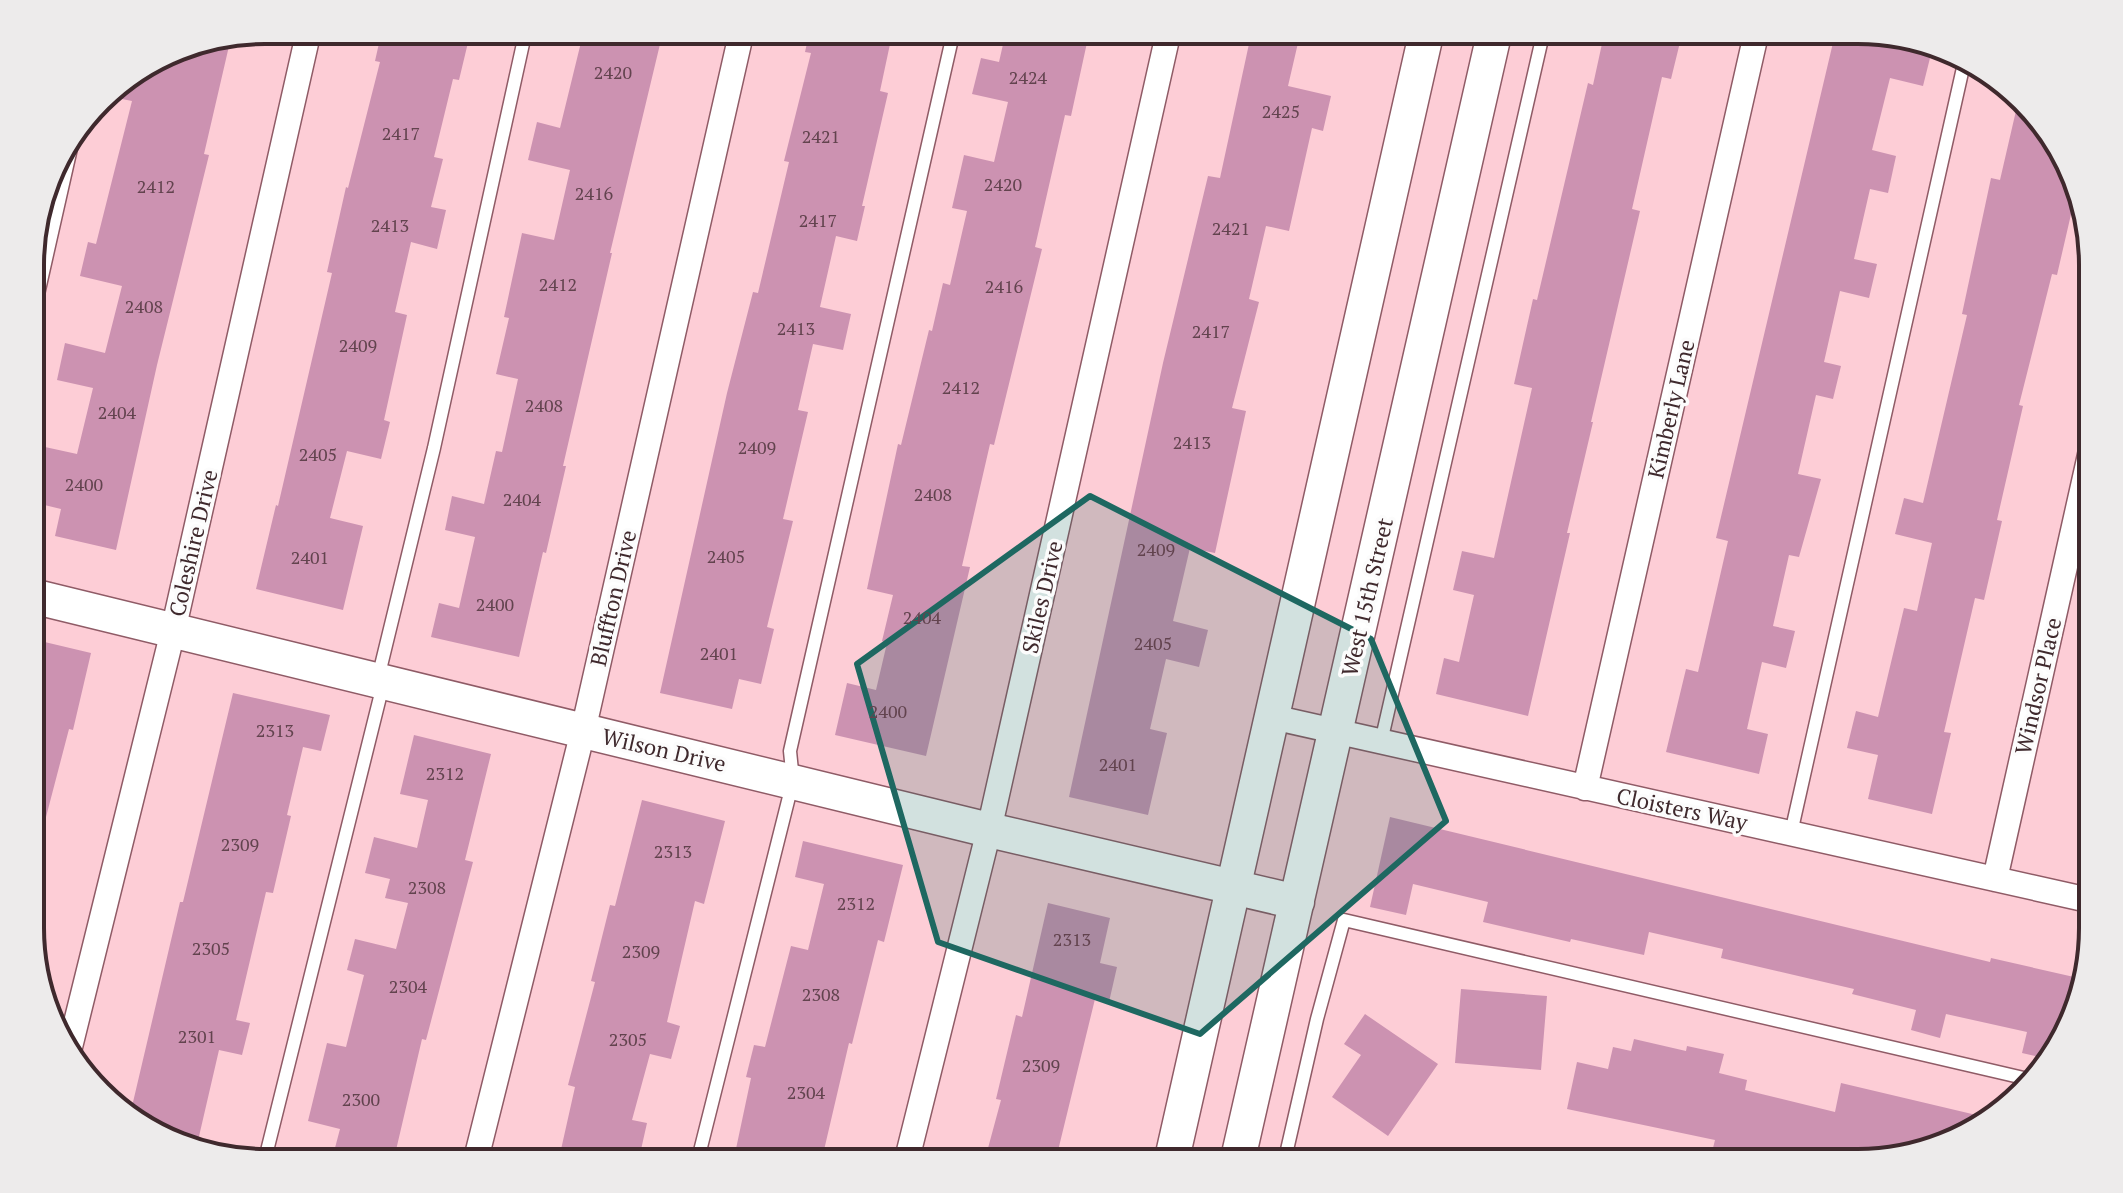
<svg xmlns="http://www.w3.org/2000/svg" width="2123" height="1193" font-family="'PT Serif',serif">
<rect width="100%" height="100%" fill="#fdcdd6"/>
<!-- building -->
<path fill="#cc92b1" d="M382,30H471L459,80L453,79L434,157L443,159L431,207L446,210L437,249L411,242L395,312L407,315L384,420L390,422L381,459L347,451L330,518L363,526L343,610L256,589L276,505L278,506L332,273L327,272L346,187L348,188L380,62L375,61Z
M584,30H621L661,40L610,253H612L563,466H566L546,553L543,552L519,657L431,637L439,603L459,608L475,537L445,530L452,496L484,504L496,451L502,452L518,379L496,374L509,318L504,317L522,233L554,240L570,170L528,160L537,122L560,128Z
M810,30H893L880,91L888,93L862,206H865L857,241L836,236L820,307L851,314L843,350L813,344L798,410L808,412L783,519L793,521L767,627L774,629L761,684L739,679L732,709L660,693L727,393L753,292L758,293L789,162L784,161L811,53L805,52Z
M1019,30H1052L1088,38L1071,116L1065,115L1035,247L1042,249L994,445L990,444L962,566L970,567L926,756L835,735L847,683L876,690L887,643L882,641L893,595L867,589L898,444L901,445L929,330L932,331L943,283L950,285L967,211L952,208L964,155L994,162L1008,102L972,94L981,58L999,62L1004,40L1016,42Z
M1252,30H1301L1288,86L1331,96L1323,131L1312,128L1289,231L1266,226L1249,299L1259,302L1232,408L1246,411L1215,553L1190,548L1173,621L1208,630L1199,667L1166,659L1150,729L1167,733L1148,815L1069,797L1163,363L1208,176L1220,178Z
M1605,30H1683L1671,79L1662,77L1632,209L1640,211L1591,422H1593L1567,533H1570L1528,716L1436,694L1444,658L1459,662L1474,595L1453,590L1462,551L1494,558L1532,388L1514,384L1533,299L1537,300L1588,83L1593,85Z
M1836,30H1855L1932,50L1923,86L1890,78L1872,150L1896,156L1888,193L1870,189L1854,259L1877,264L1869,298L1840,291L1824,362L1841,366L1833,399L1816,395L1798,474L1821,479L1799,557L1789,555L1773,626L1795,631L1786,668L1762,662L1747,729L1768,734L1759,774L1666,752L1686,669L1698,672L1728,541L1716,538Z
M209,41L229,46L204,154L209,155L157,365L116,550L55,536L61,509L32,502L45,447L77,454L93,388L57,380L65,343L105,353L122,286L80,276L88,242L96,244L132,101L122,99L127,78L176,48Z
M2018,102L2054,135L2075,197L2057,275L2052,274L2019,405L2023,406L1997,520L2002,521L1984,600L1975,598L1944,732L1951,733L1932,814L1868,799L1878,755L1847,748L1856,711L1878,717L1904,608L1917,611L1932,543L1895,534L1904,498L1923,503L1967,315L1962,314L1991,178L2000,180Z
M32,639L91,653L73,730L69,729L40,840L32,839Z
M233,693L330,715L321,751L303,747L287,815L291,816L273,893L266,892L236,1020L250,1023L242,1055L219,1050L197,1145L148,1132L130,1115L180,902H183Z
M414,735L491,754L465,860L473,862L426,1040L422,1039L393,1163H331L340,1129L308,1121L327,1043L346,1047L364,975L347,970L355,939L396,949L408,903L385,898L390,879L365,873L374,837L417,848L428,800L400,794Z
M642,800L725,821L704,904L695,901L667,1022L680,1026L671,1059L650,1054L632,1120L647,1123L638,1163H558L575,1087L568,1085L595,982L591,981L610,905L615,906Z
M1390,817L1990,962L1991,958L2074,977L2058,1049L2048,1059L2022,1053L2027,1032L1946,1014L1940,1038L1911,1030L1916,1010L1852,994L1854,989L1721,958L1723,949L1649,932L1644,955L1571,939L1570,942L1483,922L1488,902L1413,884L1406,915L1370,907Z
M803,841L903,865L884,942L878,940L852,1044L849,1043L821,1163H733L751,1078L746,1077L754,1045L765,1047L791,946L808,950L824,884L795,877Z
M1048,903L1110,918L1100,963L1117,967L1109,1002L1095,999L1055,1163H984L1001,1100L996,1099L1016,1015L1022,1017Z
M1461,989L1547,996L1541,1070L1455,1063Z
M1365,1014L1438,1064L1388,1136L1332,1097L1361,1055L1344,1044Z
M1634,1039L1686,1051L1687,1046L1724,1054L1719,1073L1747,1080L1745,1090L1835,1112L1841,1083L1989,1118L1976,1131L1896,1156L1866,1149L1863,1163H1760L1712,1152L1715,1140L1567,1109L1577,1062L1608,1069L1613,1047L1631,1051Z"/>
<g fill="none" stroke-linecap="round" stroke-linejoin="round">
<!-- lane casing -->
<g stroke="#8f5b66" stroke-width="15">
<path id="lane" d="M32,321L74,135
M378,678L434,448L526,30
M1381,742L1544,30
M1791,833L1965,59
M264,1163L383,685
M697,1163L793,781L790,751L954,30
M1284,1163L1317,1019L1344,920L2028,1079"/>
</g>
<!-- street casing -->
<g stroke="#8f5b66" stroke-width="27">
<path id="street" d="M1272,717L2093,901
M1585,788L1757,30
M1995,879L2092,446
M68,1055L173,631L309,30
M475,1163L583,731L742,30
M906,1163L989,830L1169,30"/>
</g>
<!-- secondary casing -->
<g stroke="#8f5b66" stroke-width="37">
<path id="secondary" d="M32,596L989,830L1297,902
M1171,1163L1427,30
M1237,1163L1495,30"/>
</g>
<!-- lane -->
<use href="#lane" stroke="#fff" stroke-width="12"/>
<!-- street -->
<use href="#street" stroke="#fff" stroke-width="24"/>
<!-- secondary -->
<use href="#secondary" stroke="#fff" stroke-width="34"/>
</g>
<!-- marked area -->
<path fill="#1e6861" fill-opacity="0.2" stroke="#1e6861" stroke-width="6" stroke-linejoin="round" d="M1090,496L1371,639L1446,821L1200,1034L938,942L857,664Z"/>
<g text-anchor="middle" stroke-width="7" stroke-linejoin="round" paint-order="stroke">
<!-- number labels -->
<g font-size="18" fill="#62434e">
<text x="613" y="79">2420</text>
<text x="1028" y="84">2424</text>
<text x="1281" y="118">2425</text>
<text x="401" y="140">2417</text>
<text x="821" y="143">2421</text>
<text x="1003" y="191">2420</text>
<text x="156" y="193">2412</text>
<text x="594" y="200">2416</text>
<text x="818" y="227">2417</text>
<text x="390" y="232">2413</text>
<text x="1231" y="235">2421</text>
<text x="558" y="291">2412</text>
<text x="1004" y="293">2416</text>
<text x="144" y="313">2408</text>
<text x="796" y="335">2413</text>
<text x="1211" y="338">2417</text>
<text x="358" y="352">2409</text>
<text x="961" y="394">2412</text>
<text x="544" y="412">2408</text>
<text x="117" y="419">2404</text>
<text x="1192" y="449">2413</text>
<text x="757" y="454">2409</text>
<text x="318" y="461">2405</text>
<text x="84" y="491">2400</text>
<text x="933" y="501">2408</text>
<text x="522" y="506">2404</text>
<text x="1156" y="556">2409</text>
<text x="726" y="563">2405</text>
<text x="310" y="564">2401</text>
<text x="495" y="611">2400</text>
<text x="922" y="624">2404</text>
<text x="1153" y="650">2405</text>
<text x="719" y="660">2401</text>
<text x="888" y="718">2400</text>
<text x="275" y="737">2313</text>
<text x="1118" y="771">2401</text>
<text x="445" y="780">2312</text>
<text x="240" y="851">2309</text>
<text x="673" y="858">2313</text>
<text x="427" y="894">2308</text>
<text x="856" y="910">2312</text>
<text x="1072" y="946">2313</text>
<text x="211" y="955">2305</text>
<text x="641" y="958">2309</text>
<text x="408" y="993">2304</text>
<text x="821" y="1001">2308</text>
<text x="197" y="1043">2301</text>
<text x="628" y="1046">2305</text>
<text x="1041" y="1072">2309</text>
<text x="806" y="1099">2304</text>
<text x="361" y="1106">2300</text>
</g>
<!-- street labels -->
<g font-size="22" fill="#3f292d" stroke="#fcfcfc">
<text transform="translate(1671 409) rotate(-77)" y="8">Kimberly Lane</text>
<text transform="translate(193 543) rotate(-77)" y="8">Coleshire Drive</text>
<text transform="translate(1042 597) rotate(-77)" y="8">Skiles Drive</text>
<text transform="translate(1367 597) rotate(-77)" y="8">West 15th Street</text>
<text transform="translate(613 598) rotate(-77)" y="8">Bluffton Drive</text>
<text transform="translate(2038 686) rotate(-77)" y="8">Windsor Place</text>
<text transform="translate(664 750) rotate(13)" y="8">Wilson Drive</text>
<text transform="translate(1682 809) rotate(12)" y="8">Cloisters Way</text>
</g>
</g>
<!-- crop -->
<path d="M0 0H2123V1193H0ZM265 44H1858A221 221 0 0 1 2079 265V928A221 221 0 0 1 1858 1149H265A221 221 0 0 1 44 928V265A221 221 0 0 1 265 44Z" fill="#edebeb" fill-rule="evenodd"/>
<path fill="none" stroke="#3f292d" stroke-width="4" d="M265 44H1858A221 221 0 0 1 2079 265V928A221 221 0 0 1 1858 1149H265A221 221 0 0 1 44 928V265A221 221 0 0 1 265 44Z"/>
</svg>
